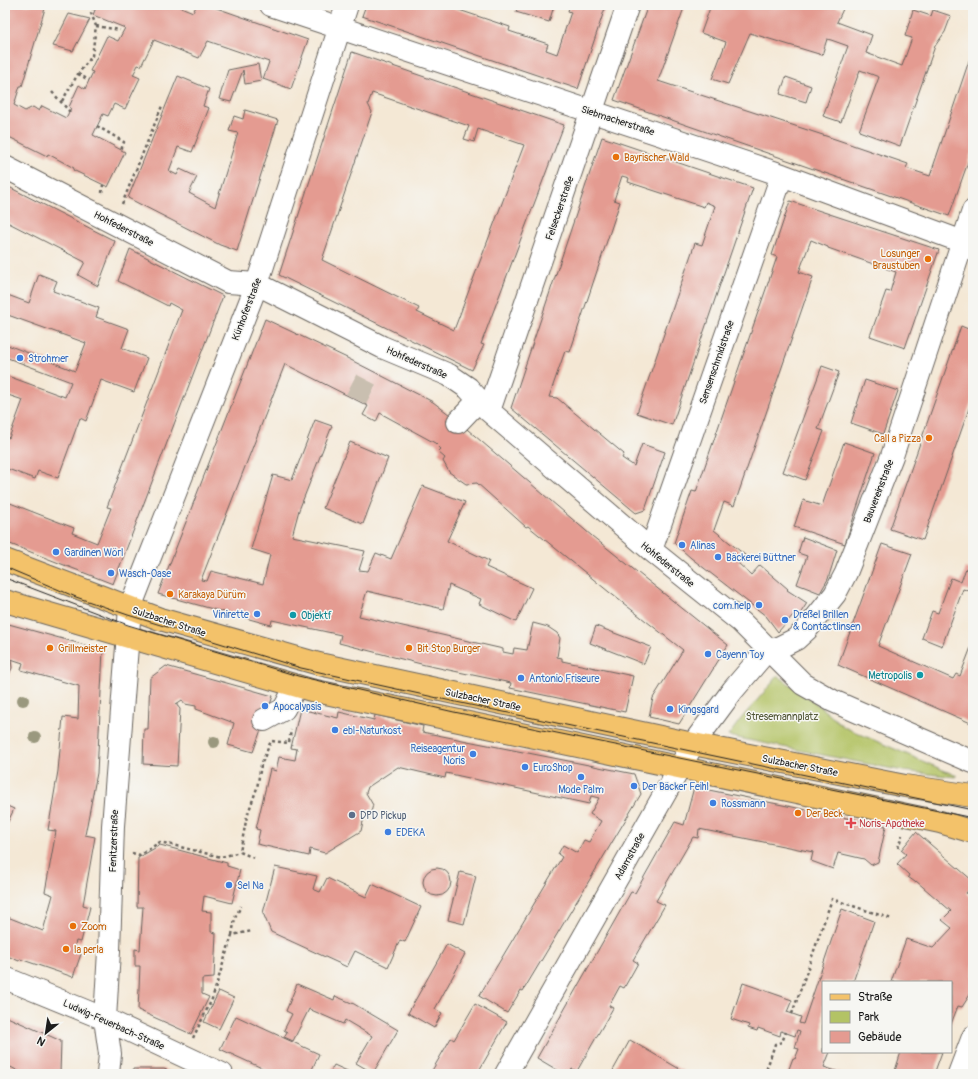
<svg xmlns="http://www.w3.org/2000/svg" width="978" height="1079" font-family="Pangolin,sans-serif">
<rect width="100%" height="100%" fill="#f6f6f2"/>
<filter id="ink" filterUnits="userSpaceOnUse"><feTurbulence type="fractalNoise" baseFrequency=".025" numOctaves="2"/><feDisplacementMap in="SourceGraphic" scale="8" xChannelSelector="R" yChannelSelector="G"/><feConvolveMatrix kernelMatrix="1 2 1 2 8 2 1 2 1" color-interpolation-filters="sRGB"/></filter>
<filter id="wash" filterUnits="userSpaceOnUse"><feTurbulence type="fractalNoise" baseFrequency=".012" numOctaves="4" result="noise"/><feDisplacementMap in="SourceGraphic" scale="16" xChannelSelector="R" yChannelSelector="G"/><feGaussianBlur stdDeviation="0.9" result="paint"/><feColorMatrix in="noise" values="0 0 0 0 0 0 0 0 0 0 0 0 0 0 0 0 0 1.4 0 .05"/><feComposite in="paint" operator="in"/></filter>
<g filter="url(#wash)">
<rect width="100%" height="100%" fill="#f4e8d5"/>
<!-- green -->
<path fill="#b3c365" stroke="#687040" d="M778,676L812,700L844,727L957,776L955,777L903,771L728,736L740,720Z"/>
<g id="blocks">
<!-- building -->
<path fill="#e49b91" fill-rule="evenodd" d="M9,5H46L22,86H20L14,105L25,111L33,107L39,111L42,106L66,118L71,108L69,107L79,85L85,89L93,72L90,71L107,36L118,41L125,28L93,15L97,5H176L193,12L197,5H208L308,40L291,89L263,79L269,62L208,41L199,58L154,40L141,66L138,65L133,75L140,78L125,109L114,104L108,116L103,114L93,135L125,152L108,187L73,170L74,168L48,154L47,156L5,135V18Z
M366,5H444L510,27L509,31L548,44L546,50L557,54L571,12L568,11L570,5H606L578,89L362,16Z
M518,5H550L554,6L549,22L516,12Z
M648,5H685L658,81L838,140L908,164L906,168L930,176L973,49V148L949,216L614,100Z
M711,5H831L843,9L837,22L872,35L866,53L902,66L912,38L905,36L913,10L931,16L933,10L951,16L945,32L935,46L900,146L859,131L879,77L860,70L841,122L823,116L848,46L831,40L827,39L822,55L750,33L728,84L712,79L726,42L701,33Z
M69,14L90,19L73,51L53,46Z
M352,52L564,125L481,344L484,345L472,370L279,275ZM372,93L469,126L464,139L474,142L478,129L524,145L454,330L417,312L419,308L322,260L372,112L368,104Z
M258,64L261,81L245,84L243,70L231,102L219,99L228,70Z
M178,76L209,89L203,106L209,108L192,152L178,147L169,171L177,175L180,169L197,177L189,193L215,207L238,133L229,131L234,116L243,119L245,110L278,120L237,251L220,245L128,198Z
M786,77L811,86L806,102L780,94Z
M602,137L753,188L672,425L637,413L695,243L702,245L715,206L706,202L704,207L628,182L629,178L622,176L614,200L620,202L570,352L565,351L549,397L557,398L624,454L622,458L634,466L642,444L665,452L645,510L636,513L511,408Z
M5,185L115,241L98,286L78,275L85,262L5,221Z
M790,201L939,250L905,348L870,336L886,291L890,292L896,272L828,248V247L811,240L799,272L813,277L734,506L724,502L714,530L745,555L738,563L751,575L760,565L788,589L787,590L807,603L798,617L794,614L778,632L766,616L691,558L674,543L692,491L696,492L777,257L772,255Z
M130,249L223,296L113,584L5,542V501L74,528L72,533L97,543L111,508L107,507L182,310L169,303L168,306L118,281Z
M39,274L57,281L53,291L99,308L96,317L129,329L122,348L147,358L134,392L101,380L86,421L80,418L58,478L38,471L35,479L5,468V436L9,438L23,400L5,394V375L65,397L71,382L5,357V344L75,371L86,343L5,314V294L29,303Z
M265,319L347,358L433,402L454,418L592,536L728,645L679,724L649,717L653,698L683,650L609,592L528,526L526,527L477,483L466,484L449,472L443,461L445,458L438,452L441,449L435,443L380,413L376,422L363,415L368,406L285,364L201,580L207,581L211,571L263,584L270,555L251,549L273,475L292,480L315,420L332,426L299,510L292,536L365,551L359,570L368,571L376,553L391,559L423,486L465,502L447,541L489,561L486,567L532,588L516,622L479,604L481,599L449,585L443,609L367,591L359,616L503,649V652L513,654L514,648L527,650L533,623L548,627L557,633L560,638L557,657L562,658V661L633,676L625,712L510,688L511,683L425,665L339,643L341,635L272,620L271,625L158,594Z
M961,326L973,331V397L923,540L890,529Z
M822,366L839,372L818,429L824,431L805,480L783,472Z
M865,380L898,391L883,434L851,423Z
M350,442L388,458L363,524L323,508Z
M844,442L875,453L845,544L794,527L803,500L822,506Z
M803,537L837,550L828,579L820,593L797,584L807,556L798,553Z
M882,544L912,554L878,646L953,679L956,674L960,676L973,642V724L838,665Z
M966,568L973,571V592L963,589L942,646L922,638L932,611L938,613L951,578L961,582Z
M5,623L103,650L97,773L85,835L95,837L83,905L90,907L81,942L76,941L73,951L81,954L73,977L20,959L19,961L5,955V916L43,931L53,895L45,892L56,831L48,830L58,771L63,717L78,719L79,686L21,670L23,663L11,659L12,668L5,683Z
M596,626L651,647L644,664L590,643Z
M166,666L273,696L253,752L228,745L234,723L196,709V706L185,704L182,700L176,704L180,709L177,766L143,764L144,729H148L150,678Z
M300,709L338,718L339,712L374,720L375,715L423,726L422,732L634,774L641,794L523,991L521,990L507,1013L479,996L562,857L558,854L563,845L577,853L584,840L589,842L601,821L590,814L599,798L591,796L589,804L446,773L445,778L398,767L368,787L366,793L373,805L371,812L364,817L361,831L325,853L310,849L309,856L257,844L260,830L256,829L270,769L276,771L279,757L295,760L297,749L291,748Z
M694,787L886,826L878,862L871,865L864,859L838,853L833,869L811,861L813,852L699,829L698,838L693,837L656,901L665,905L633,960L638,963L624,988L620,986L609,1006L613,1008L577,1071L572,1069L569,1074H564L537,1058L631,892L635,893L675,822L684,825Z
M5,805L14,809L5,828Z
M916,832L973,881V885L966,893L973,900V990L962,1007L958,1006L951,1024V982H891L906,939L933,948L952,928L942,920L951,911L916,881L915,882L908,877L909,875L897,864L906,854L901,850Z
M160,845L227,863V866L240,870L232,903L204,896L202,911L211,912V932L216,933L214,978L202,979V994L209,997L191,1034L138,1010L140,966H135V949L140,950L143,907H137L138,858Z
M275,867L317,876L313,889L320,892L327,878L366,897L372,884L421,907L405,942L400,940L388,967L355,951L347,967L271,932L263,913Z
M423 882a14 14 0 1 1 28 0a14 14 0 1 1-28 0Z
M460,872L476,876L464,924L448,920Z
M842,909L874,921L853,982H823V1052H830L824,1067L845,1074H787L793,1058L795,1059L799,1049L795,1048L800,1031L797,1030L795,1036L781,1031L780,1036L758,1028L757,1031L748,1028L749,1025L731,1019L743,983L792,1000L787,1012L801,1017L799,1023L803,1024Z
M447,944L465,954L435,1009L442,1013L434,1028L408,1013Z
M297,984L334,1000L335,996L354,1004L398,1030L373,1073L356,1063L372,1036L345,1020L343,1024L309,1009L293,1041L284,1037L287,1032L284,1030L292,1014L286,1011Z
M219,991L234,998L219,1029L204,1022Z
M475,1004L507,1022L477,1074H430L451,1038L454,1040Z
M5,1016L61,1041L60,1074H20V1072L5,1064Z
M236,1016L319,1054L310,1074H275L220,1049Z
M630,1040L688,1074H611Z
M901,1052H942L934,1074H894Z
M334,1065L354,1074H329Z
M133,1069H164L176,1074H133Z"/>
</g>
</g>
<g filter="url(#ink)">
<use href="#blocks" fill-opacity="0" stroke="#68635d" stroke-width="1"/>
<g fill="none" stroke-linecap="round" stroke-linejoin="round">
<!-- minor-tunnel -->
<path stroke="#c9bfb0" stroke-width="22" stroke-dasharray="22 11" stroke-linecap="butt" d="M356,399L371,370"/>
<!-- minor casing -->
<g stroke="#68635d" stroke-width="24">
<path id="minor" d="M271,5L782,175L963,242
M5,167L228,282L257,284L382,347L449,375L468,388L489,411L651,550L741,622L803,684L833,701L973,762
M489,411L628,5
M458,422L479,400
M651,550L782,175
M264,720L284,709L296,686
M5,978L105,1019L222,1074
M108,1074L110,1054L105,1019L109,951L113,826L130,608L257,284L347,5
M506,1074L693,744L733,690L762,656L796,639L807,629L835,594L846,573L892,456L973,211
M959,1074L973,1037"/>
</g>
<!-- major casing -->
<g stroke="#68635d" stroke-width="24">
<path id="major" d="M5,560L160,619L319,664L693,744L905,786L973,796
M5,601L311,690L940,822L973,832"/>
</g>
<!-- path -->
<path stroke="#68635d" stroke-width="2.5" stroke-dasharray="3 3" stroke-linecap="butt" d="M96,26L120,30
M78,74L89,80
M52,92L70,112
M62,101L78,74L92,56L96,26L91,13L94,5
M97,126L124,142L121,150
M102,193L103,185
M122,204L162,106
M898,848L902,835
M132,853L140,855L160,842L221,857L240,852
M254,858L240,852L247,816L257,788L261,765L271,741L289,743L291,730
M232,935L235,918L241,906
M792,1014L832,899L892,919
M193,1038L212,999L232,935L252,931
M770,1074L767,1068L775,1044L782,1042L786,1032"/>
<!-- minor -->
<use href="#minor" stroke="#fff" stroke-width="22"/>
<!-- major -->
<use href="#major" stroke="#f3c26a" stroke-width="22"/>
<!-- tram -->
<path stroke="#1c1c1c" stroke-width="1" d="M5,567L76,597L128,615L301,668L456,702L973,810
M5,578L128,625L298,676L454,712L973,818"/>
</g>
<!-- trees -->
<g fill="#9a987e">
<circle cx="23" cy="700" r="6"/>
<circle cx="35" cy="737" r="6"/>
<circle cx="214" cy="742" r="6"/>
</g>
</g>
<!-- markers -->
<g fill="#e8710a" stroke="#f6f6f2" stroke-width="1.5">
<circle cx="616" cy="157" r="4"/>
<circle cx="928" cy="259" r="4"/>
<circle cx="929" cy="438" r="4"/>
<circle cx="170" cy="594" r="4"/>
<circle cx="50" cy="648" r="4"/>
<circle cx="409" cy="648" r="4"/>
<circle cx="798" cy="813" r="4"/>
<circle cx="73" cy="926" r="4"/>
<circle cx="66" cy="949" r="4"/>
</g>
<g fill="#3f7fe0" stroke="#f6f6f2" stroke-width="1.5">
<circle cx="20" cy="358" r="4"/>
<circle cx="682" cy="545" r="4"/>
<circle cx="56" cy="552" r="4"/>
<circle cx="718" cy="557" r="4"/>
<circle cx="111" cy="573" r="4"/>
<circle cx="759" cy="605" r="4"/>
<circle cx="257" cy="614" r="4"/>
<circle cx="785" cy="620" r="4"/>
<circle cx="708" cy="654" r="4"/>
<circle cx="521" cy="678" r="4"/>
<circle cx="265" cy="706" r="4"/>
<circle cx="670" cy="709" r="4"/>
<circle cx="335" cy="730" r="4"/>
<circle cx="473" cy="754" r="4"/>
<circle cx="525" cy="767" r="4"/>
<circle cx="581" cy="777" r="4"/>
<circle cx="634" cy="786" r="4"/>
<circle cx="713" cy="803" r="4"/>
<circle cx="388" cy="832" r="4"/>
<circle cx="229" cy="885" r="4"/>
</g>
<g fill="#0f9aa8" stroke="#f6f6f2" stroke-width="1.5">
<circle cx="293" cy="615" r="4"/>
<circle cx="920" cy="675" r="4"/>
</g>
<circle fill="#5c6f8a" stroke="#f6f6f2" stroke-width="1.5" cx="352" cy="815" r="4"/>
<path fill="#e0444e" stroke="#f6f6f2" stroke-width="1.5" d="M849 817h4v4h4v4h-4v4h-4v-4h-4v-4h4z"/>
<g text-anchor="middle" stroke-width="3" stroke-linejoin="round" paint-order="stroke">
<!-- street labels -->
<g font-size="10" fill="#1c1c1c" stroke="#f6f6f2">
<text transform="translate(618 120) rotate(18)" y="4">Siebmacherstraße</text>
<text transform="translate(559 208) rotate(-71)" y="4">Felseckerstraße</text>
<text transform="translate(124 228) rotate(27)" y="4">Hohfederstraße</text>
<text transform="translate(246 309) rotate(-69)" y="4">Künhoferstraße</text>
<text transform="translate(417 362) rotate(24)" y="4">Hohfederstraße</text>
<text transform="translate(716 362) rotate(-71)" y="4">Sensenschmidstraße</text>
<text transform="translate(878 491) rotate(-69)" y="4">Bauvereinstraße</text>
<text transform="translate(668 564) rotate(39)" y="4">Hohfederstraße</text>
<text transform="translate(169 621) rotate(18)" y="4">Sulzbacher Straße</text>
<text transform="translate(483 699) rotate(12)" y="4">Sulzbacher Straße</text>
<text transform="translate(800 765) rotate(11)" y="4">Sulzbacher Straße</text>
<text transform="translate(113 841) rotate(-88)" y="4">Fenitzerstraße</text>
<text transform="translate(629 856) rotate(-61)" y="4">Adamstraße</text>
<text transform="translate(114 1024) rotate(24)" y="4">Ludwig-Feuerbach-Straße</text>
</g>
<!-- food labels -->
<g font-size="10" fill="#c56008" stroke="#f6f6f2" text-anchor="start">
<text x="624" y="161">Bayrischer Wald</text>
<text x="920" y="257" text-anchor="end">Losunger<tspan x="920" dy="12">Braustuben</tspan></text>
<text x="921" y="442" text-anchor="end">Call a Pizza</text>
<text x="178" y="598">Karakaya Dürüm</text>
<text x="58" y="652">Grillmeister</text>
<text x="417" y="652">Bit Stop Burger</text>
<text x="806" y="817">Der Beck</text>
<text x="81" y="930">Zoom</text>
<text x="74" y="953">la perla</text>
</g>
<!-- shop labels -->
<g font-size="10" fill="#366cbe" stroke="#f6f6f2" text-anchor="start">
<text x="28" y="362">Strohmer</text>
<text x="690" y="549">Alinas</text>
<text x="64" y="556">Gardinen Wörl</text>
<text x="726" y="561">Bäckerei Büttner</text>
<text x="119" y="577">Wasch-Oase</text>
<text x="751" y="609" text-anchor="end">com.help</text>
<text x="249" y="618" text-anchor="end">Vinirette</text>
<text x="793" y="618">Dreßel Brillen<tspan x="793" dy="12">&amp; Contactlinsen</tspan></text>
<text x="716" y="658">Cayenn Toy</text>
<text x="529" y="682">Antonio Friseure</text>
<text x="273" y="710">Apocalypsis</text>
<text x="678" y="713">Kingsgard</text>
<text x="343" y="734">ebl-Naturkost</text>
<text x="465" y="752" text-anchor="end">Reiseagentur<tspan x="465" dy="12">Noris</tspan></text>
<text x="533" y="771">EuroShop</text>
<text x="642" y="790">Der Bäcker Feihl</text>
<text x="581" y="793" text-anchor="middle">Mode Palm</text>
<text x="721" y="807">Rossmann</text>
<text x="396" y="836">EDEKA</text>
<text x="237" y="889">Sel Na</text>
</g>
<!-- culture labels -->
<g font-size="10" fill="#0d838f" stroke="#f6f6f2" text-anchor="start">
<text x="301" y="619">Objektf</text>
<text x="912" y="679" text-anchor="end">Metropolis</text>
</g>
<!-- park labels -->
<g font-size="10" fill="#515636" stroke="#f6f6f2">
<text x="782" y="720">Stresemannplatz</text>
</g>
<!-- service labels -->
<g font-size="10" fill="#4e5e75" stroke="#f6f6f2" text-anchor="start">
<text x="360" y="819">DPD Pickup</text>
</g>
<!-- health labels -->
<g font-size="10" fill="#be3a42" stroke="#f6f6f2" text-anchor="start">
<text x="859" y="827">Noris-Apotheke</text>
</g>
</g>
<!-- margin -->
<rect width="978" height="1079" fill="none" stroke="#f6f6f2" stroke-width="20"/>
<!-- legend -->
<rect x="822" y="981" width="130" height="72" fill="#f6f6f2" stroke="#9f9f9c"/>
<rect x="830" y="994" width="20" height="6" fill="#f3c26a" stroke="#9f9f9c"/>
<text x="858" y="1001" font-size="12" fill="#1c1c1c">Straße</text>
<rect x="830" y="1011" width="20" height="12" fill="#b3c365" stroke="#9f9f9c"/>
<text x="858" y="1021" font-size="12" fill="#1c1c1c">Park</text>
<rect x="830" y="1031" width="20" height="12" fill="#e49b91" stroke="#9f9f9c"/>
<text x="858" y="1041" font-size="12" fill="#1c1c1c">Gebäude</text>
<!-- north arrow -->
<g transform="translate(46 1033) rotate(210)" stroke="#f6f6f2" stroke-width="3" paint-order="stroke">
<path d="M0-3L7 15L0 10L-7 15Z" fill="#1c1c1c"/>
<text y="-6" font-size="11" font-weight="bold" text-anchor="middle" fill="#1c1c1c">N</text>
</g>
</svg>
